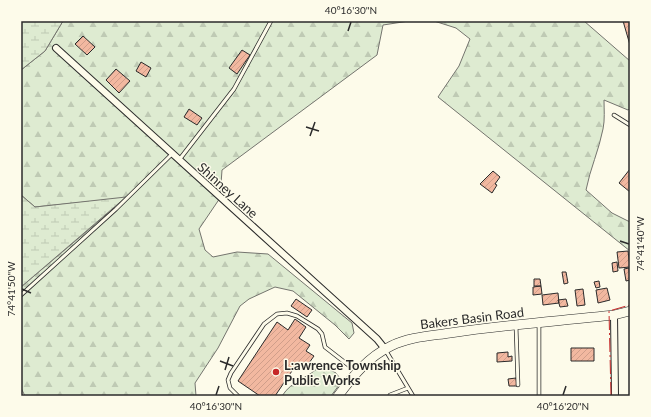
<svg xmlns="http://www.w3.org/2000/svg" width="651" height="417" font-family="Lato,sans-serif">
<defs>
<pattern id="forest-firs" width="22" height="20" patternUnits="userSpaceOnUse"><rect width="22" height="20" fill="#deebd1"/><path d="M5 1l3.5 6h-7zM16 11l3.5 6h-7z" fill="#bfcab4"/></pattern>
<pattern id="wetland-marsh" width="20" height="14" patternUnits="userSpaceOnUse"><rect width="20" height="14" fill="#deebd1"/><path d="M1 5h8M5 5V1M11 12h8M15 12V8" fill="none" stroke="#bfcab4"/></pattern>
<pattern id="building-hatch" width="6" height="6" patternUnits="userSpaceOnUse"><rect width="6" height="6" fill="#f2b8a0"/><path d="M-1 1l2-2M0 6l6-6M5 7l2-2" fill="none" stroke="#d09e8a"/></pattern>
</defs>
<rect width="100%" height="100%" fill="#fdfbea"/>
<!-- forest -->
<path fill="url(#forest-firs)" stroke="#74746e" d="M63,21H409L383,25L377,55L222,170L220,198L199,229L205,250L213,257L237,252L268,254L352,323L354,333L349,339L335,325L293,291L275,287L249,299L240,306L218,348L195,383L196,396H25L21,388V287L126,198L35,207L21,195V70L45,51Z
M434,21H584L630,61V108L628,110L604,100C604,109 605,120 603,129C599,150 590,169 586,190L612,213L630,222V251L438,97L459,66L470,39L456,28Z
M321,365L336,373L342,381L331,396H282C292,380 309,378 321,365Z"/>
<!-- wetland -->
<path fill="url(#wetland-marsh)" stroke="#74746e" d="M21,21H63L45,51L21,70Z
M21,195L35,207L126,197L21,287Z"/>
<!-- building -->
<path fill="url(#building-hatch)" stroke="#2b2b2b" d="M623,21H630V45Z
M83,36L95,47L87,55L75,44Z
M242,50L250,55L237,74L229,68Z
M141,62L151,68L146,77L136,71Z
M116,69L130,81L119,93L106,80Z
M189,109L202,118L197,125L184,117Z
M630,169V192L619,183Z
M493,171L500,177L495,184L497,185L492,193L480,184Z
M628,251L630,267L619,268L617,252Z
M617,262L618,271L613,272L612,263Z
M629,268L630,280L626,281L624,269Z
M562,272H566L568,283L564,284Z
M534,279H540L541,286H534Z
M599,281L600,287L596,288L594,282Z
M541,286L542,294L533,295V287Z
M607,288L610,300L598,303L596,290Z
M583,289L585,305L577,306L575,290Z
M558,293L559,303L543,305L542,295Z
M296,299L312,310L307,317L291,306Z
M566,299L568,306L560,307L558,300Z
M295,319L306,327L299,338L310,345L306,351L314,356L304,370L296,365L275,396H260L238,381L277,322L288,330Z
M571,348H594V361H571Z
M508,352V357L512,356V361L497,362V353Z
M516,378L517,386H509L508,379Z"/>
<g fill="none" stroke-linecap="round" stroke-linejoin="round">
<!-- lane casing -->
<g stroke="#2b2b2b" stroke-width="4.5">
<path id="lane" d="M614,115L630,125
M179,160L234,89L271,21
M21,295L116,209L172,154
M539,324V396
M516,326L518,385
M386,351L413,396
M390,395L408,388
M238,396L230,388L228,380L231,373L264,324L277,314L287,313L297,316L318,329L322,334L325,347L356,371"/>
</g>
<!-- street casing -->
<g stroke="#2b2b2b" stroke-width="8">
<path id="street" d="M56,48L377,339L385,349
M614,315L615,396"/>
</g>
<!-- secondary casing -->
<g stroke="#2b2b2b" stroke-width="10">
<path id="secondary" d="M338,396C353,376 368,357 391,346C409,337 430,336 450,333C504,325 559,321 614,315L630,311"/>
</g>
<!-- lane -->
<use href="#lane" stroke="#fdfbea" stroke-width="3"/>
<!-- street -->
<use href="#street" stroke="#fdfbea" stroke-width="6"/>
<!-- secondary -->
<use href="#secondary" stroke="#fdfbea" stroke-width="9"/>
<!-- power -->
<path stroke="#c62828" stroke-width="1" stroke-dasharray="14 3 2 3" stroke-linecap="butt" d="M611,396L609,311L630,305"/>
</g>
<!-- ticks -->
<path fill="none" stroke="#2b2b2b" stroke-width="1.5" d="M348,31L351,22M306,127L319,131M310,136L315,122M620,241L629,244M22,289L31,293M220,361L233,366M225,370L229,357M216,395L219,386M563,395L566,386"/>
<!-- markers -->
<circle fill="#c62828" stroke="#fdfbea" stroke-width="1.5" cx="276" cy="372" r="4"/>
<g text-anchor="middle" stroke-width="3" stroke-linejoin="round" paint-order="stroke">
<!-- street labels -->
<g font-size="13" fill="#2b2b2b" stroke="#fdfbea">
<text transform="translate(228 190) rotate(42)" y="5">Shinney Lane</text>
<text transform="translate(472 318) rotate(-7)" y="5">Bakers Basin Road</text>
</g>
<!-- poi labels -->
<g font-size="13" font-weight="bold" fill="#2b2b2b" stroke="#fdfbea" text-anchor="start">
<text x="284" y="370">L:awrence Township<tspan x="284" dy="15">Public Works</tspan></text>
</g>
</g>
<!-- border -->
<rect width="651" height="417" fill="none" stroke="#fdfbea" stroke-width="44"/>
<rect x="22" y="22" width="607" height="373" fill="none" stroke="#2b2b2b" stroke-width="1.5"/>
<g font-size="10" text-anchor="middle" fill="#2b2b2b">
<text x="351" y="14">40°16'30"N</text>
<text transform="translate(640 244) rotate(-90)" y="4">74°41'40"W</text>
<text transform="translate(11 289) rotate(-90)" y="4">74°41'50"W</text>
<text x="216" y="410">40°16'30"N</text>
<text x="563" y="410">40°16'20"N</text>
</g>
</svg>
